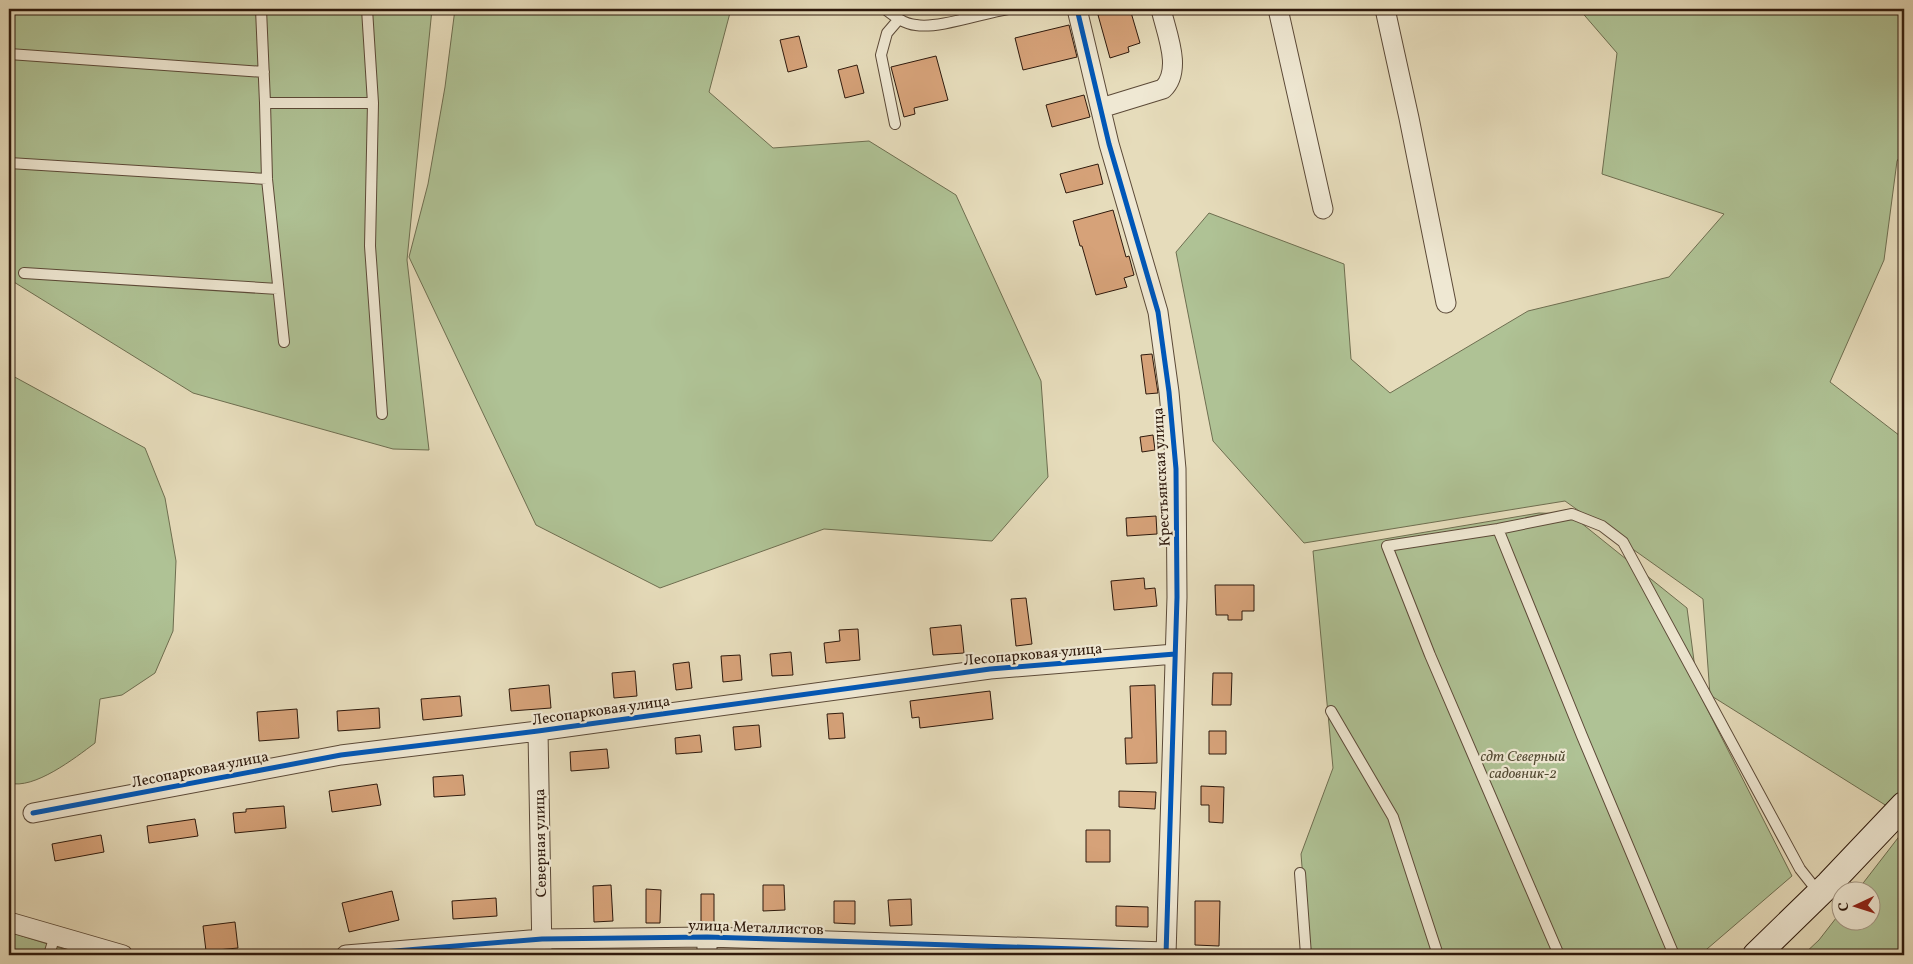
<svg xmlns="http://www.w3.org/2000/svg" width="1913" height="964" font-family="Vollkorn,serif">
<rect width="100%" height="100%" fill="#e6dcbb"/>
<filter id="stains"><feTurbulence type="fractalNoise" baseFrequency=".004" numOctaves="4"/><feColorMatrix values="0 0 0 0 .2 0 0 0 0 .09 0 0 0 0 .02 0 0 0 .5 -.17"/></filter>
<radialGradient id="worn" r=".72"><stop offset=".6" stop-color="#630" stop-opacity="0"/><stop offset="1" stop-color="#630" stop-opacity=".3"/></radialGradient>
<!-- green -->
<path fill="#afc295" stroke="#6e6e50" d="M9,9H432L407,260L429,450L393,449L193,393L9,279Z
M455,9H731L709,92L773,148L869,141L956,195L1041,381L1048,477L992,541L824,529L660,588L536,525L409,257L428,184L445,87Z
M1579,9H1904V150L1897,161L1884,260L1830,382L1904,439V804L1898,813L1710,695L1703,599L1565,501L1304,543L1213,441L1176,252L1209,213L1344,264L1351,359L1390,393L1528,311L1669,277L1724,214L1602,174L1617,53Z
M9,372L11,375L145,448L165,498L176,561L173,631L155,673L122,695L100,699L95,743C75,758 34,790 9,783Z
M1539,513L1570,514L1687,608L1698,691L1792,876L1700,955H1309L1301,854L1333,768L1313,551Z
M1904,832V955H1803L1819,940L1840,913V922H1870V892L1857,891L1901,834Z
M9,932L83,955H9Z"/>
<!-- building -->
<path fill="#d6a279" stroke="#2e190c" d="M1119,9H1130L1140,43L1128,47L1129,52L1110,58L1098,15Z
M1069,25L1077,57L1023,70L1015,38Z
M799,36L807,67L788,72L780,40Z
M936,56L948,100L914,108L915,114L904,117L891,67Z
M857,65L864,93L845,98L838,70Z
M1084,95L1090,117L1052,127L1046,105Z
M1098,164L1103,184L1066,193L1060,174Z
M1113,210L1126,257L1129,256L1134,275L1124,278L1127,287L1096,295L1082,246H1080L1073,221Z
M1152,354L1158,393L1146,394L1141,355Z
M1153,435L1155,450L1142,452L1140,437Z
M1156,516L1157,534L1127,536L1126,518Z
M1144,578L1145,589L1155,588L1157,606L1114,610L1111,581Z
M1215,585H1254V611H1242V620H1228V615H1216Z
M1026,598L1032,644L1016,646L1011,599Z
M961,625L964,653L933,655L930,628Z
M858,629L860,660L826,663L824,643L840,641L839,630Z
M791,652L793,675L772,676L770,654Z
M740,655L742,680L723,682L721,656Z
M689,662L692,688L676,690L673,664Z
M635,671L637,696L614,698L612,673Z
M1213,673H1232L1231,705H1212Z
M549,685L551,708L511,711L509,689Z
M1155,685L1157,763L1126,764L1125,738H1132L1130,686Z
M990,691L993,719L920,728L919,717L912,718L910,701Z
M460,696L462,716L423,720L421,699Z
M379,708L380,728L338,731L337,711Z
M297,709L299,738L259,741L257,712Z
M843,713L845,738L829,739L827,714Z
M759,725L761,747L735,750L733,727Z
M1209,731H1226V754H1209Z
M700,735L702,752L676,754L675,738Z
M607,749L609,768L571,771L570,752Z
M463,775L465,795L434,797L433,777Z
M377,784L381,805L332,812L329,791Z
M1201,786L1224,787L1223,823L1209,822V805H1201Z
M1119,791L1156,792L1155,809L1119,807Z
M284,806L286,828L235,833L233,813L246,812V809Z
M195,819L198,836L149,843L147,826Z
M1086,830H1110V862H1086Z
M101,835L104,852L55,861L52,844Z
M611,885L613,921L594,922L593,886Z
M763,885H784L785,910L763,911Z
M646,889L661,890L660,923H646Z
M392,891L399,920L349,932L342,903Z
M701,894H714V923L701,922Z
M496,898L497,916L453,919L452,901Z
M911,899L912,925L890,926L888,900Z
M834,901H855V924L834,923Z
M1195,901H1220L1219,946L1195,945Z
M1116,906L1148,907V927L1116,926Z
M235,922L238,948L206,951L203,926Z"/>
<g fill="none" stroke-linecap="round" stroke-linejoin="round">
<!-- lane casing -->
<g stroke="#5c4a38" stroke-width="12">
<path id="lane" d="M261,9L265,103
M885,9C894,16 904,24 916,25C938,29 983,13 1008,9
M9,54L264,72
M373,103L370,246L382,414
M895,124L881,55L887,33L899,19
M9,163L267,179
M24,273L278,289
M284,342L267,179L265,103H373L367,9
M1498,529L1582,736L1674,955
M1331,711L1393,817L1438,955
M1300,873L1306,955
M49,955L55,935
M1559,955L1430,655L1387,546L1498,529L1572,514L1602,526L1623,542L1800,869L1819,893"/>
</g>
<!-- street casing -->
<g stroke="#5c4a38" stroke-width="21">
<path id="street" d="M1077,9L1109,144L1158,312L1169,392L1176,469L1177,597L1166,955
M1278,9L1323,209
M1385,9L1409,118L1446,303
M1101,108L1163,89C1183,70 1166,32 1161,9
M538,731L542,955
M33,813L341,755L538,731L990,669L1175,654
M9,922L123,955
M346,955L542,939L707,937L1166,952
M707,955V937"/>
</g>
<!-- secondary casing -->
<g stroke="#2e190c" stroke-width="28">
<path id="secondary" d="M1756,955L1829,884L1904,805"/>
</g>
<!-- lane -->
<use href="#lane" stroke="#efe8d3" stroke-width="10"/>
<!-- street -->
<use href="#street" stroke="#efe8d3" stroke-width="19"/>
<!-- secondary -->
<use href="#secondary" stroke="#efe8d3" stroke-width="26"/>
<!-- cycleway casing -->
<g stroke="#efe8d3" stroke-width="8">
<path id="cycleway" d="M1077,9L1109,144L1158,312L1169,392L1176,469L1177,597L1166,955
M33,813L341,755L538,731L990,669L1175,654
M346,955L542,939L707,937L1166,952"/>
</g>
<!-- cycleway -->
<use href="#cycleway" stroke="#0057b8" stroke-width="5"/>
</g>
<g text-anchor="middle" stroke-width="4.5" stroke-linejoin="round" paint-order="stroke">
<!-- street labels -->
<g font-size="15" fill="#2e190c" stroke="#efe8d3">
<text transform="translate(1161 477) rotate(-93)" y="5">Крестьянская улица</text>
<text transform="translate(1033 654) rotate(-5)" y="5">Лесопарковая улица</text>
<text transform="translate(601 710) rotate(-8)" y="5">Лесопарковая улица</text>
<text transform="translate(200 769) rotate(-11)" y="5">Лесопарковая улица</text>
<text transform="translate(540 843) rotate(-91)" y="5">Северная улица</text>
<text transform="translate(756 927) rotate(2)" y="5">улица Металлистов</text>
</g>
<!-- park labels -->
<g font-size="15" font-style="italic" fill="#554c35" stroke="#efe8d3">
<text x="1523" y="761">сдт Северный<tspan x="1523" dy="17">садовник-2</tspan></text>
</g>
</g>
<!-- margin -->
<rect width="1913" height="964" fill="none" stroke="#e6dcbb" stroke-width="30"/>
<rect x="10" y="10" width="1893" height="944" fill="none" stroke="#2e190c" stroke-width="2.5"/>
<rect x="15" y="15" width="1883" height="934" fill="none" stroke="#2e190c"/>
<!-- north arrow -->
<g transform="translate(1856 906) rotate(266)"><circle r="24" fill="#efe8d3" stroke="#a29583"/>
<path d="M0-4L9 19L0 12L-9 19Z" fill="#8f2418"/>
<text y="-8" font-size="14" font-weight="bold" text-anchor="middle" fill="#2e190c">С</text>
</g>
<rect width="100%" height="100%" filter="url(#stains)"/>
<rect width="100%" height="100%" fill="url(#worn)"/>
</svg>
